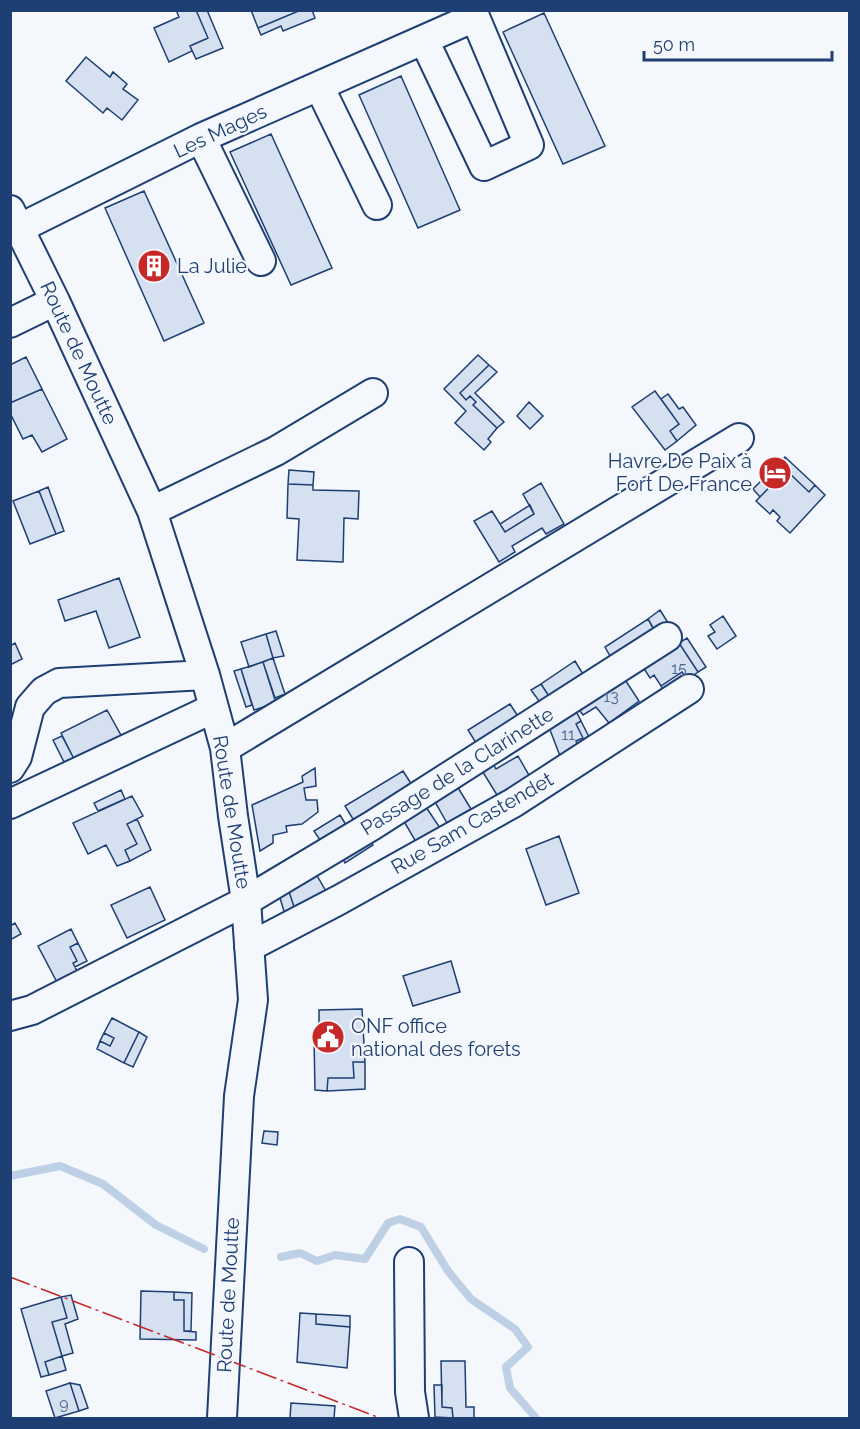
<svg xmlns="http://www.w3.org/2000/svg" width="860" height="1429" font-family="Raleway,sans-serif">
<rect width="100%" height="100%" fill="#f4f7fb"/>
<g fill="none" stroke-linecap="round" stroke-linejoin="round">
<!-- stream -->
<path stroke="#bed0e5" stroke-width="8" d="M10,1176L60,1166L103,1184L156,1225L204,1249
M281,1257L300,1253L317,1261L335,1255L365,1259L388,1223L400,1219L421,1227L448,1271L471,1299L515,1329L528,1347L506,1367L510,1388L536,1418"/>
</g>
<!-- building -->
<path fill="#d5e0f0" stroke="#1d3f73" stroke-width="1.5" d="M176,10H196L208,38L190,46L192,51L169,62L154,28L179,17Z
M196,10H207L223,48L196,59L190,46L208,38Z
M251,10H301L258,28Z
M301,10H312L315,18L283,31L281,26L261,35L258,28Z
M544,13L605,146L563,164L503,32Z
M86,57L110,77L113,72L127,84L123,89L138,100L122,120L107,108L103,113L66,81Z
M401,76L460,210L418,228L359,95Z
M271,134L332,268L291,285L230,152Z
M144,191L204,323L164,341L105,208Z
M478,355L489,365L460,393L466,400L470,396L476,402L473,405L497,428L488,439L491,442L484,450L455,423L466,411L444,389Z
M26,357L42,389L10,403V365Z
M489,365L497,372L475,393L504,422L497,428L473,405L476,402L470,396L466,400L460,393Z
M42,389L67,439L42,452L32,435L23,439L10,413V403Z
M655,391L679,424L670,431L677,441L665,450L632,407Z
M668,394L679,409L683,407L696,425L677,441L670,431L679,424L661,399Z
M529,402L543,416L530,429L517,416Z
M785,457L815,485L809,492L786,470L760,497L753,489Z
M289,470L314,472L313,485L288,484Z
M786,470L809,492L815,485L825,495L790,533L777,521L780,517L773,510L770,514L756,501Z
M541,483L564,524L546,534L542,528L512,546L515,552L499,562L474,521L492,511L505,532L534,514L523,494Z
M288,484L313,485V490L359,491L358,519L344,518L343,562L297,560L299,519L287,518Z
M48,487L64,531L56,534L39,491Z
M39,491L56,534L30,544L13,501Z
M530,505L534,514L505,532L500,524Z
M119,578L140,637L109,648L96,611L65,621L58,600Z
M660,610L672,629L654,630L648,619Z
M723,616L736,636L717,649L708,636L715,632L710,625Z
M648,619L655,631L628,659L621,649L610,656L605,647Z
M276,631L284,656L273,658L266,634Z
M266,634L273,658L249,667L241,642Z
M687,638L706,667L698,672L679,643Z
M15,643L22,659L10,665V646Z
M679,643L698,672L687,680L682,672L661,686L654,675L650,678L643,667Z
M273,658L285,694L275,698L263,662Z
M575,661L583,674L573,682L556,707L541,684Z
M263,662L276,703L254,710L241,669Z
M241,669L252,705L246,707L234,671Z
M620,672L639,701L609,723L596,707L583,715L574,703Z
M682,672L687,680L665,694L661,686Z
M541,684L556,707L548,713L531,690Z
M510,704L519,718L483,754L468,730Z
M575,709L581,721L576,724L583,738L576,741L579,748L560,756L547,722Z
M107,710L122,737L75,761L61,733Z
M581,721L591,741L579,748L576,741L583,738L576,724Z
M62,736L74,759L65,764L53,740Z
M518,756L530,777L497,795L481,769L492,762L496,769Z
M315,768L316,786L304,788L306,800H317L318,812L302,824L286,826L287,832L273,835V843L260,851L252,805L303,782L302,776Z
M403,771L417,793L359,829L345,806Z
M457,786L471,809L447,823L434,800Z
M121,790L125,799L98,811L94,803Z
M132,796L143,816L127,824L137,844L125,850L130,861L117,866L106,845L88,854L73,823Z
M424,804L440,828L416,842L402,818Z
M340,815L351,833L326,849L314,831Z
M137,819L151,850L130,861L125,850L137,844L127,824Z
M367,834L373,845L345,863L339,851Z
M559,836L579,893L546,905L526,849Z
M312,867L327,893L295,910L286,882Z
M286,882L295,910L286,918L277,888Z
M150,887L165,920L127,938L111,905Z
M15,923L21,934L10,940V926Z
M71,929L78,943L70,947L77,961L73,963L79,975L59,986L38,946Z
M78,943L87,961L75,967L73,963L77,961L70,947Z
M451,961L460,992L413,1006L403,976Z
M362,1009L365,1062H353L354,1078H328L327,1091L315,1090L314,1038H319V1010Z
M112,1018L139,1032L124,1063L97,1049L100,1041L110,1046L114,1038L104,1033Z
M139,1032L147,1037L133,1067L124,1063Z
M104,1033L114,1038L110,1046L100,1041Z
M353,1062H365V1089L327,1091L328,1078H354Z
M264,1131L278,1132L277,1145L262,1143Z
M141,1291L174,1292V1300H184V1331L196,1332V1340L140,1339Z
M174,1292L192,1293L191,1331H184V1300H174Z
M71,1295L78,1319L65,1324L73,1353L62,1356L52,1322L67,1318L61,1297Z
M61,1297L67,1318L52,1322L62,1356L45,1362L49,1375L41,1377L21,1309Z
M300,1313L316,1314V1324L350,1327L347,1368L297,1362Z
M316,1314L350,1316V1327L316,1324Z
M62,1356L66,1370L49,1375L45,1362Z
M441,1361H465L466,1407H474V1418H453L452,1408L442,1407Z
M70,1383L79,1411L55,1418L46,1391Z
M70,1383L80,1385L88,1408L79,1411Z
M434,1385H442V1407L452,1408L453,1418L435,1417Z
M291,1403L335,1406L334,1418H290Z"/>
<g fill="none" stroke-linecap="round" stroke-linejoin="round">
<!-- minor casing -->
<g stroke="#1d3f73" stroke-width="32">
<path id="minor" d="M319,86L377,205
M201,138L261,261
M10,210L55,301L152,511L205,675L225,748L233,816L246,901L253,1000L239,1096L222,1418
M20,228L201,138L475,17L529,145L484,166L424,40
M10,323L55,301
M152,511L276,451L373,393
M225,748L739,438
M10,768L17,757L30,707L44,691L59,683L205,675
M10,804L214,708
M249,947L339,900L513,803L689,689
M10,1016L32,1010L246,901L373,825L667,637
M409,1262L410,1392L414,1418"/>
</g>
<!-- minor -->
<use href="#minor" stroke="#f4f7fb" stroke-width="28"/>
<!-- power -->
<path stroke="#c62828" stroke-width="1.5" stroke-dasharray="21 4.5 3 4.5" stroke-linecap="butt" d="M10,1277L380,1418"/>
</g>
<!-- icons -->
<defs>
<g id="building-disc" transform="scale(1.725)"><circle r="9.5" fill="#c62828" stroke="#f4f7fb"/><path d="M-4-6H4V6H1V3H-1V6H-4ZM-2.5-4.3h1.7v1.8h-1.7ZM.8-4.3h1.7v1.8H.8ZM-2.5-1h1.7V.8h-1.7ZM.8-1h1.7V.8H.8Z" fill="#fff"/></g>
<g id="hotel-disc" transform="scale(1.725)"><circle r="9.5" fill="#c62828" stroke="#f4f7fb"/><path d="M-6-4.5h1.5V1H6V5H4.5V3h-9V5H-6ZM-4 0a1.8 1.8 0 1 1 3.6 0ZM.5 0V-2.5h3Q6-2.5 6 0Z" fill="#fff"/></g>
<g id="civic-disc" transform="scale(1.725)"><circle r="9.5" fill="#c62828" stroke="#f4f7fb"/><path d="M-.6-6.5H3V-4.5H.6V-3L4-1V1h2V6H-6V1h2V-1L-.6-3ZM-1.2 2.5V6h2.4V2.5Z" fill="#fff"/></g>
</defs>
<g fill-rule="evenodd">
<use href="#building-disc" x="154" y="266"/>
<use href="#hotel-disc" x="775" y="473"/>
<use href="#civic-disc" x="328" y="1037"/>
</g>
<g text-anchor="middle" stroke-width="4.5" stroke-linejoin="round" paint-order="stroke">
<!-- number labels -->
<g font-size="16" fill="#4b6792">
<text x="679" y="674">15</text>
<text x="611" y="702">13</text>
<text x="568" y="740">11</text>
<text x="64" y="1409">9</text>
</g>
<!-- street labels -->
<g font-size="20" fill="#1d3f73" stroke="#f4f7fb">
<text transform="translate(220 131) rotate(-25)" y="7">Les Mages</text>
<text transform="translate(79 353) rotate(65)" y="7">Route de Moutte</text>
<text transform="translate(457 771) rotate(-32)" y="7">Passage de la Clarinette</text>
<text transform="translate(232 812) rotate(81)" y="7">Route de Moutte</text>
<text transform="translate(472 823) rotate(-30)" y="7">Rue Sam Castendet</text>
<text transform="translate(228 1295) rotate(-87)" y="7">Route de Moutte</text>
</g>
<!-- poi labels -->
<g font-size="20" fill="#1d3f73" stroke="#f4f7fb" text-anchor="start">
<text x="177" y="273">La Julie</text>
<text x="752" y="468" text-anchor="end">Havre De Paix à<tspan x="752" dy="23">Fort De France</tspan></text>
<text x="351" y="1033">ONF office<tspan x="351" dy="23">national des forets</tspan></text>
</g>
</g>
<!-- border -->
<rect width="860" height="1429" fill="none" stroke="#1d3f73" stroke-width="24"/>
<!-- scale -->
<path d="M644 51v9h188v-9" fill="none" stroke="#1d3f73" stroke-width="3"/>
<text x="653" y="51" font-size="18" fill="#1d3f73" stroke="#f4f7fb" stroke-width="4.5" paint-order="stroke">50 m</text>
</svg>
